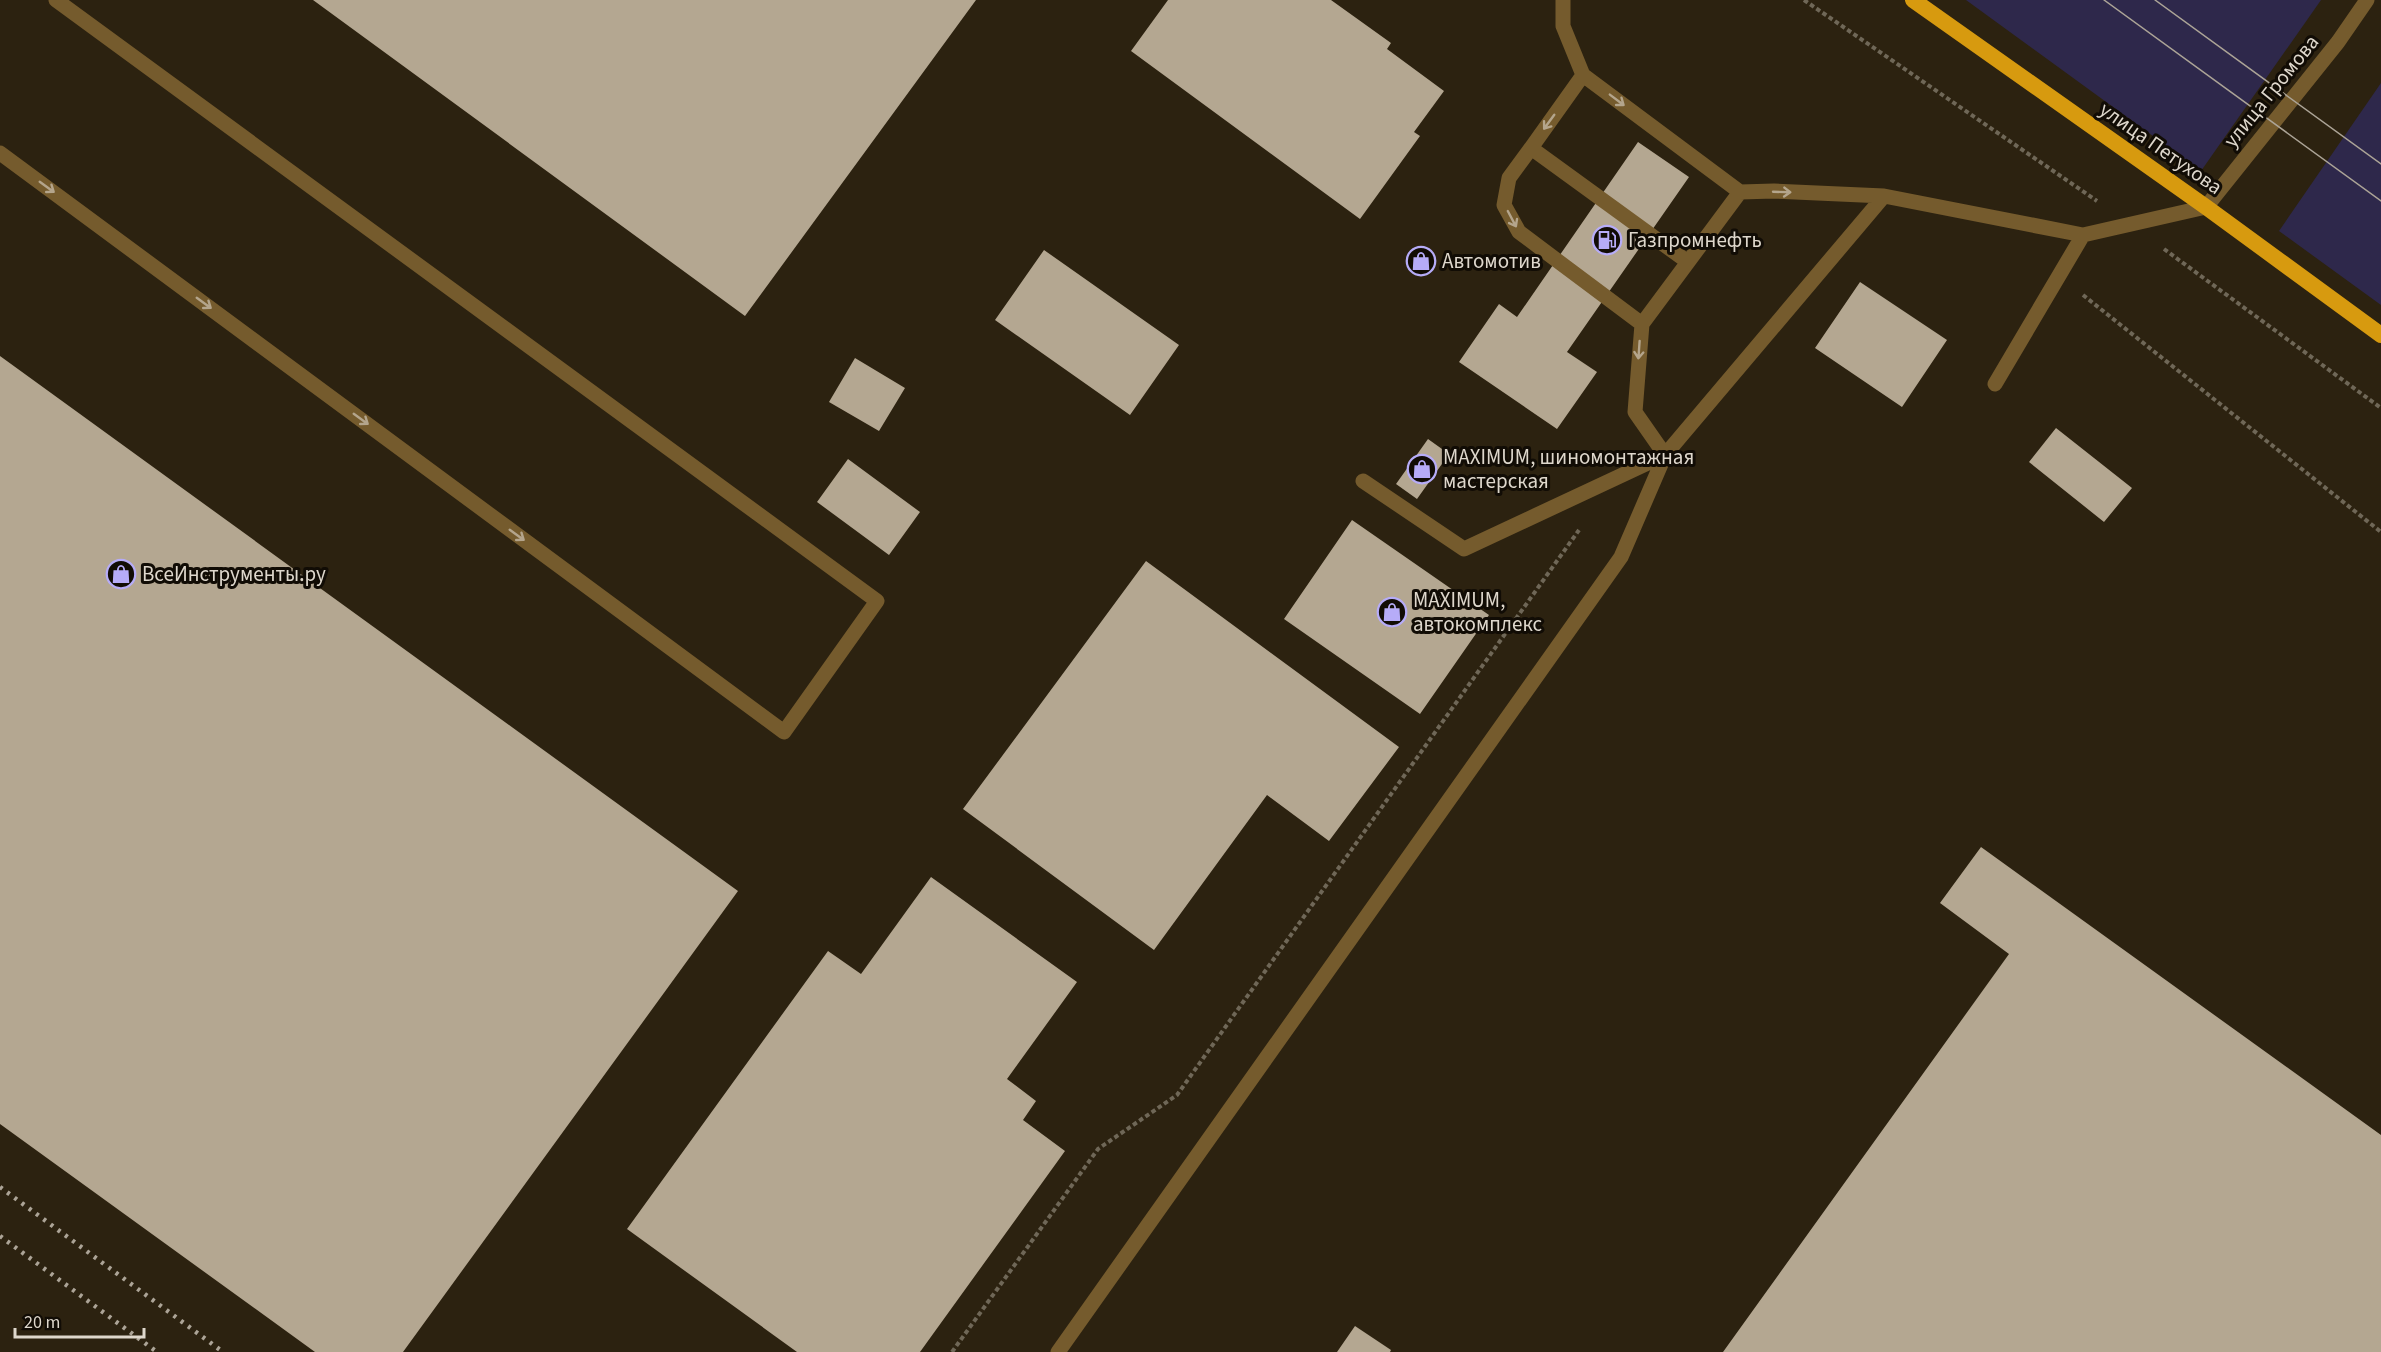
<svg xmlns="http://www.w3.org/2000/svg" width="2381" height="1352" font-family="'Source Sans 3',sans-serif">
<rect width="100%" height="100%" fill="#2c2210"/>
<!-- green -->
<path fill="#2e284b" d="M1966,0H2321L2201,171Z
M2381,83V305L2279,231Z"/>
<!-- building -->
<path fill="#b4a791" d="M313,0H976L745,316Z
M1168,0H1331L1391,43L1387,49L1444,91L1414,132L1420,136L1360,219L1131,51Z
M1638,142L1689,177L1567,352L1597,372L1557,429L1459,362L1499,304L1517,317Z
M1044,250L1179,345L1130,415L995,320Z
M1860,282L1947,340L1902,407L1815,348Z
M0,356L738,891L403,1352H315L0,1124Z
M855,358L905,388L879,431L829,402Z
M2056,428L2132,488L2104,522L2029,462Z
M1428,439L1449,454L1417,499L1396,484Z
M848,459L920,512L889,555L817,502Z
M1352,520L1489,615L1420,714L1284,619Z
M1146,561L1399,747L1329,841L1267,795L1154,950L963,809Z
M1981,847L2381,1135V1352H1723L2009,954L1940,903Z
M931,877L1077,982L1007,1079L1036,1101L1023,1120L1065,1151L920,1352H797L627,1229L828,951L861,974Z
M1355,1326L1391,1350L1390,1352H1337Z"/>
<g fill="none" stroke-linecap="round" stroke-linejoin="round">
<!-- path -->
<path stroke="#6f6757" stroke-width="4" stroke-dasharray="4.5 3" stroke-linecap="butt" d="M1804,0L2097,201
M2164,249L2381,408
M2083,295L2381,532
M952,1352L1098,1149L1177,1095L1579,530"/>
<!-- service -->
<path stroke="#755b2d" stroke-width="15" d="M1563,0V26L1583,75L1740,192L1774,191L1884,196L2083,235L2206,207
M1583,75L1531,148L1688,262
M0,153L784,732L877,601L56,0
M1642,324L1740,192
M1995,384L2083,235
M1363,481L1464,549L1665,455L1635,412L1642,324L1519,232L1504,205L1509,178L1531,148
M1058,1352L1621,557L1665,455L1884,196"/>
<!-- minor -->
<path stroke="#755b2d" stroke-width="15" d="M2206,207L2338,42L2367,0"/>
<!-- trunk -->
<path stroke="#d79a0f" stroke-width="16" d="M1913,0L2206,207L2381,335"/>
<!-- tram -->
<path stroke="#aca497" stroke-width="1.5" d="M2104,0L2381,201
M2155,0L2381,164"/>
<!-- rail -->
<path stroke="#aca497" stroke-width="4.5" stroke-dasharray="3 6" stroke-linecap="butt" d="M0,1187L223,1352
M0,1236L157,1352"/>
</g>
<!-- one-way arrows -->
<defs><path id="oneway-shaft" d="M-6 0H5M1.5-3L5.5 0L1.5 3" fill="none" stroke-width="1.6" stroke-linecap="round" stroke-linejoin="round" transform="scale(1.5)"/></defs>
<g stroke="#b4a58c">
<use href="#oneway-shaft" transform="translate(1617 100) rotate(37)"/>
<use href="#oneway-shaft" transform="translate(1549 122) rotate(126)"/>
<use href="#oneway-shaft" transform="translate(47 187) rotate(36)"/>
<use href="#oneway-shaft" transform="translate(1782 192) rotate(2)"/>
<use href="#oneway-shaft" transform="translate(1512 219) rotate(62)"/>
<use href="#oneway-shaft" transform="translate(204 303) rotate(36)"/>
<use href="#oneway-shaft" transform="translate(1639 350) rotate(94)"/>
<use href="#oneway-shaft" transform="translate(361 419) rotate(36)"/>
<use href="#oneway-shaft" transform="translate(517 535) rotate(36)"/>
</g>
<!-- icons -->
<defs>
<g id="fuel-ring" transform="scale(1.5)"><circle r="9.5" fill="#110c05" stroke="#b6acf8" stroke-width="1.5"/><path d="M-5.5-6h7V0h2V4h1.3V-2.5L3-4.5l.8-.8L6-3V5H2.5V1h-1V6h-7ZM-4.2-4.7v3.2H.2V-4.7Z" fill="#b6acf8"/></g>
<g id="shop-ring" transform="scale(1.5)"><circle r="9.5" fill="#110c05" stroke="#b6acf8" stroke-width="1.5"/><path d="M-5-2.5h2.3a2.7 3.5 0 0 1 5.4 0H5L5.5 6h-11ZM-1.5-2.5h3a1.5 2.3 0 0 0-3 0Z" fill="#b6acf8"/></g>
</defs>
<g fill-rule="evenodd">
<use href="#fuel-ring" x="1607" y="240"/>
<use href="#shop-ring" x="1421" y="261"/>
<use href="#shop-ring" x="1422" y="469"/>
<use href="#shop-ring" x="121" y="574"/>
<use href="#shop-ring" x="1392" y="612"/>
</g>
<g text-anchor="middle" stroke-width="6" stroke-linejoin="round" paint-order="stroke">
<!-- street labels -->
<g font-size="21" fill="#ded7cc" stroke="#110c05">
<text transform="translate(2271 91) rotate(-51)" y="7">улица Громова</text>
<text transform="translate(2161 148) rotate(35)" y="7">улица Петухова</text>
</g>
<!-- poi labels -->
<g font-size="21" fill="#ded7cc" stroke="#110c05" text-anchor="start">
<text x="1628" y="247">Газпромнефть</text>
<text x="1442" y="268">Автомотив</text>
<text x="1443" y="464">MAXIMUM, шиномонтажная<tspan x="1443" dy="24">мастерская</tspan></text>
<text x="142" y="581">ВсеИнструменты.ру</text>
<text x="1413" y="607">MAXIMUM,<tspan x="1413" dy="24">автокомплекс</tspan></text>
</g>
</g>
<!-- scale -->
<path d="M15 1328v9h129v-9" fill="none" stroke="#ded7cc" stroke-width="3"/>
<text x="24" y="1328" font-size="18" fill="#ded7cc" stroke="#110c05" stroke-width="4.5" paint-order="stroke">20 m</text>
</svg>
